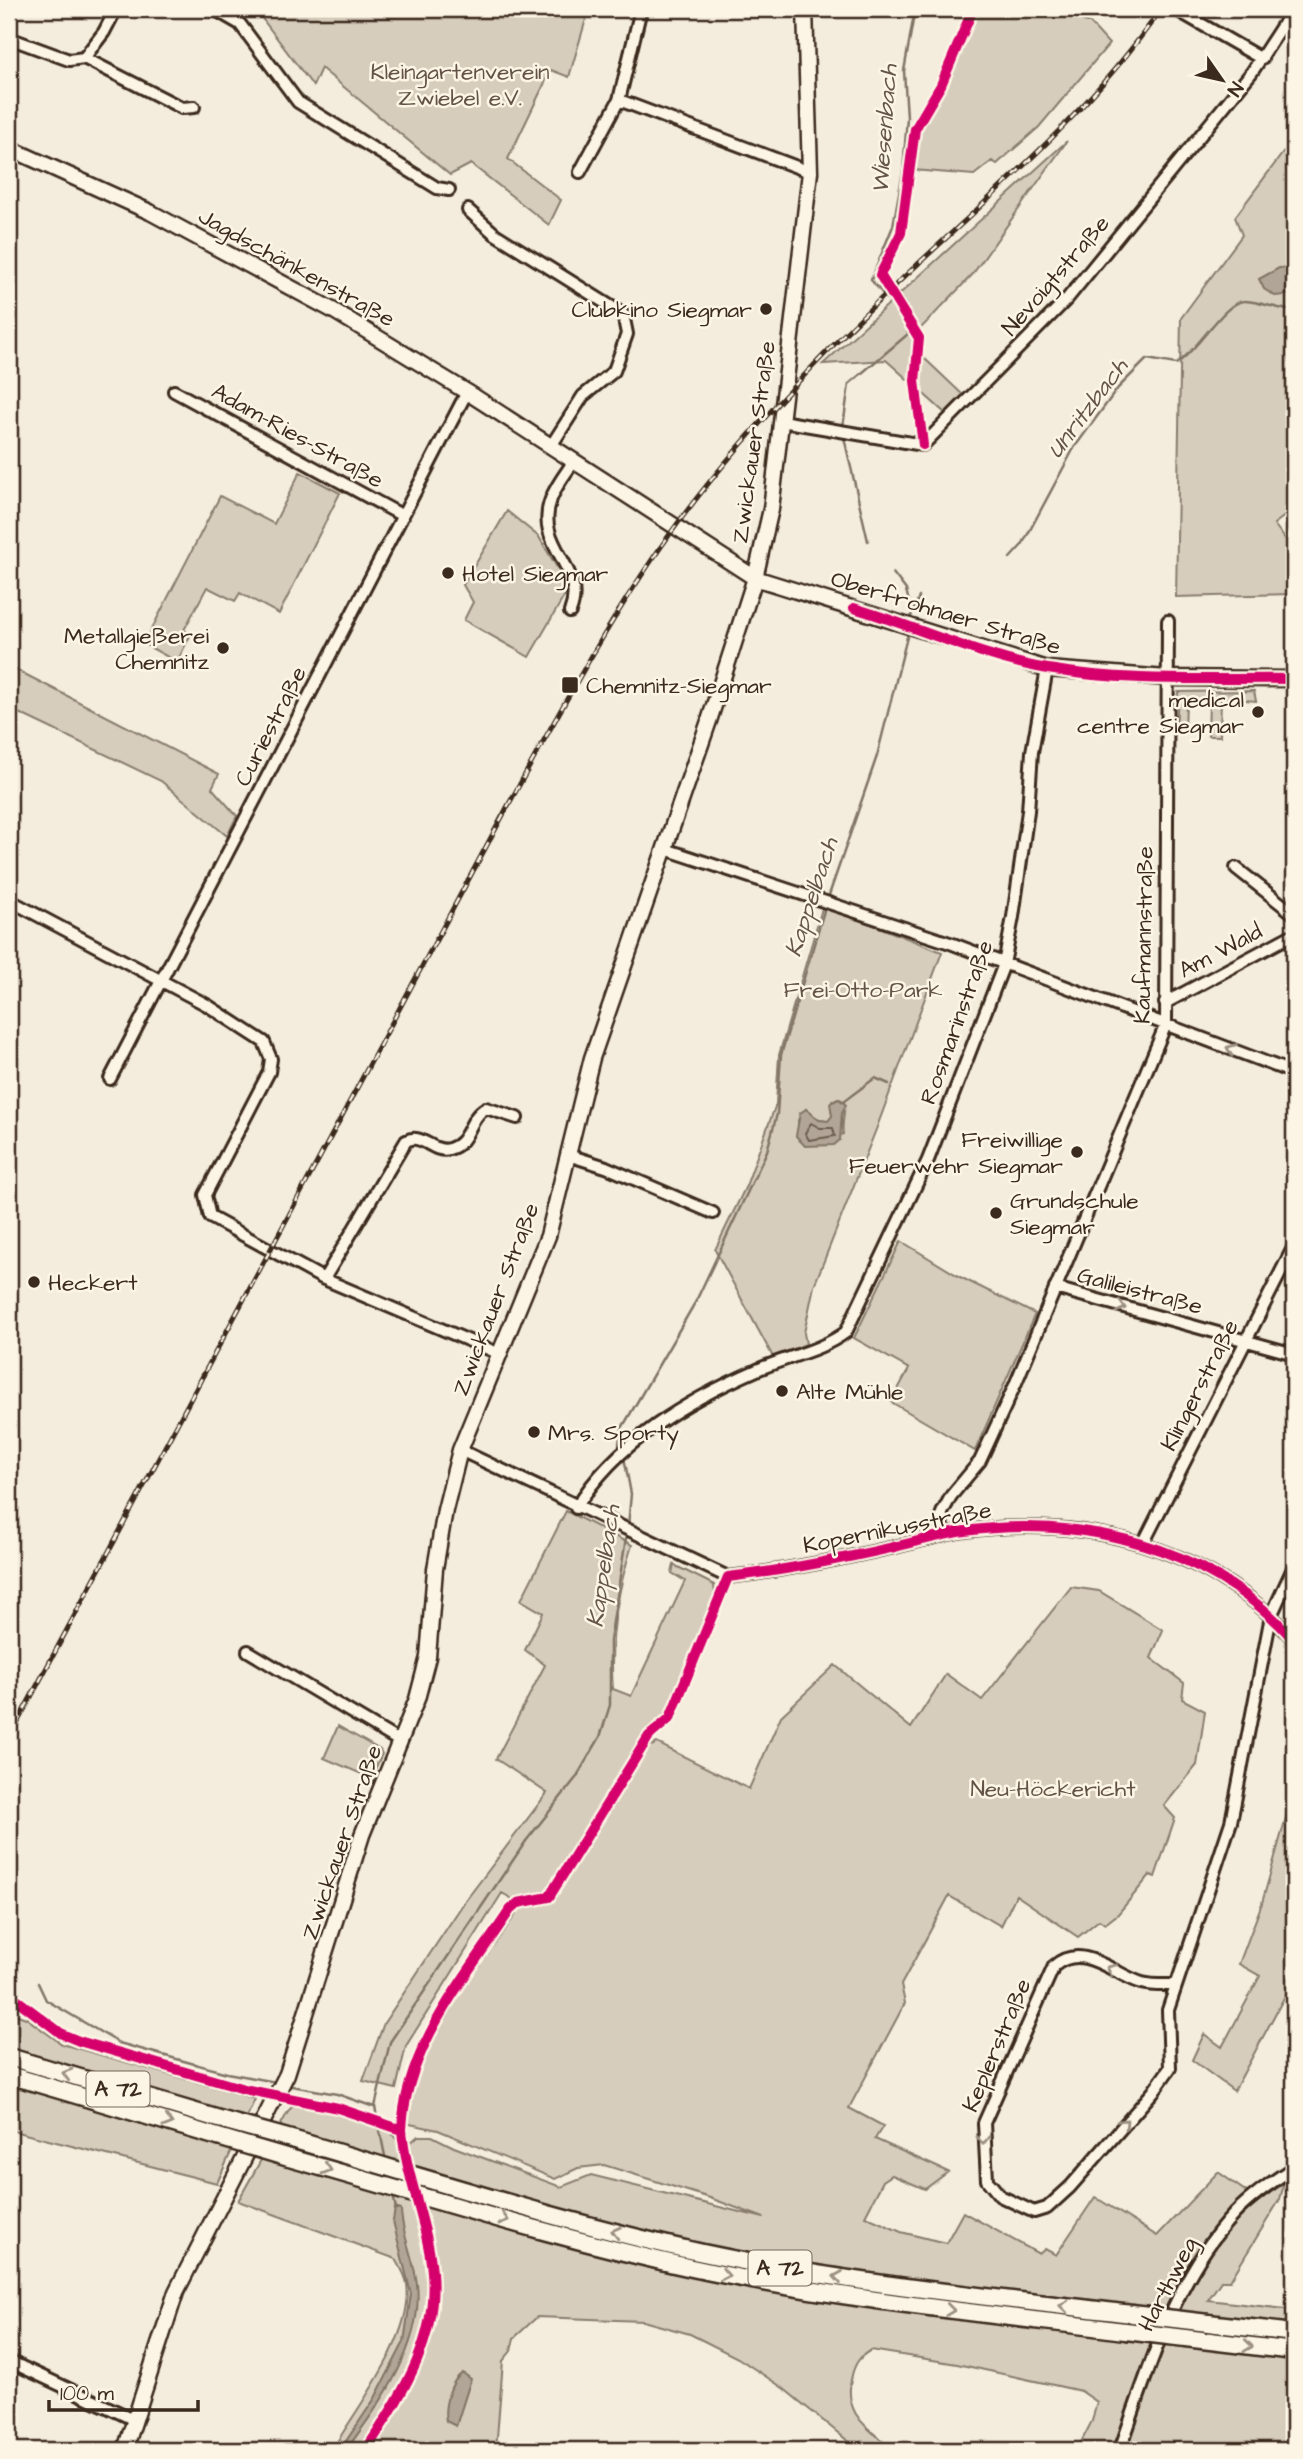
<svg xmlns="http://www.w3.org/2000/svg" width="1303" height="2459" font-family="'Architects Daughter',sans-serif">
<rect width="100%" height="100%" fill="#f4eddd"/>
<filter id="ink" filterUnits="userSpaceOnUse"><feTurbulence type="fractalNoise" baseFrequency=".0143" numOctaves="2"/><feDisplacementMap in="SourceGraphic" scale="14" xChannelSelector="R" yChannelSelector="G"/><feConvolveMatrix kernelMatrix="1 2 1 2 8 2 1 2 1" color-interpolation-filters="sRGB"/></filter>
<g filter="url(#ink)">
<!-- green -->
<path fill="#d6cdbd" stroke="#887c6e" stroke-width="2" fill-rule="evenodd" d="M275,9H589L569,77L551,70L508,159L561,200L549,225L471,164L450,175L321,68L313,86L261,17Z
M976,9H1050L1090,23L1109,44L1039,127L997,164L992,161L974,175L913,170L920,131L945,85Z
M1294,138V396L1290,400L1294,407V509L1274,524L1294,551L1291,594L1176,597L1181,318L1242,235L1235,217Z
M1067,141L972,275L921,328L923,357L963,395L945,413L886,360L823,364Z
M300,472L340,493L279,614L240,593L235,601L207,587L184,630L191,634L177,662L144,644L220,496L274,524Z
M507,511L539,537L569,588L529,657L464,620L473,602L463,585Z
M9,666L219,774L212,788L237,816L227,836L161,781L21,714L9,711Z
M1254,691L1256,701L1221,698L1220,736H1208L1209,702L1186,701L1185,733L1176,732L1178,692Z
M823,905L942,952L877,1127L814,1286L804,1333L806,1344L773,1357L715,1250L746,1186L776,1104L779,1055ZM839,1099L844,1101C846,1112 841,1122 843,1134C827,1141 813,1151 799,1140L798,1120L806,1109L819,1120L828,1121L832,1116V1100Z
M901,1241L960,1277L1035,1314L975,1451L891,1402L909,1369L854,1338Z
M566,1511L632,1545C617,1592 609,1639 613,1689L631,1696L685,1581L672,1573L674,1565L714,1585L715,1596L670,1713L647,1735L548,1894L516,1901L502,1893L406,2046L396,2089L363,2081L384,2023L463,1904L547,1793L496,1759L545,1665L525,1650L543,1613L521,1600Z
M1071,1587L1099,1591L1163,1630L1151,1658L1184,1683L1182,1699L1205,1711L1197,1765L1164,1806L1175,1818L1155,1877L1150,1875L1118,1914L1105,1924L1099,1920L1078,1937L1016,1895L1001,1926L949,1896L901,1985L905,2003L849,2108L883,2126L875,2139L948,2172L925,2189L892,2175L883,2181L865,2216L901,2232L946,2243L963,2212L1039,2254L1045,2249L1056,2255L1095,2197L1157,2236L1218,2172L1248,2193C1218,2223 1189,2257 1173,2296L1185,2298C1208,2250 1238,2211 1284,2184L1280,2199L1230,2281H1221L1208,2300L1294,2310V2450H1077L1092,2421L1097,2402L1081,2391L957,2364L871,2350C860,2356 855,2363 852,2375C842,2414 867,2427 893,2450H859L783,2388L738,2358L690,2334L643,2321L537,2317L514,2338L511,2351L503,2361L496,2450H328L337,2442C362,2401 414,2334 407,2284C406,2276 400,2266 396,2259L238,2201L289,2110L294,2105L329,2111L391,2132L400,2145L407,2146L418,2136H432L454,2147L561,2187L591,2175L764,2218L710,2198L604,2165L578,2168L555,2179L438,2130L405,2123L421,2049L521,1907L550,1902L645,1749L657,1743L749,1789L781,1716L835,1665L911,1728L946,1674L982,1700Z
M338,1726L380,1750L382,1754L371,1778L324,1758Z
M1294,1789V1979L1234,2091L1192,2060L1204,2034L1222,2047L1260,1976L1239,1964L1262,1903Z
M9,2012L26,2018L62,2044L255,2099L217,2183L9,2130Z"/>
<!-- water -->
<path fill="#b0a596" stroke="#817466" stroke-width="2" d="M1294,267V294L1275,296L1264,289L1259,279L1279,268Z
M839,1099L846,1105L842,1112L840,1140L834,1145L805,1146L796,1136L800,1113L806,1109L819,1120L828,1121L832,1116L830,1103Z
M395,2208L401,2210C402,2235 414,2259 417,2284C424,2345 380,2404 346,2450H340L375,2398L404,2342L411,2294L393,2221Z
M463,2373L471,2379L456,2426L446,2421C443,2407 450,2380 463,2373Z"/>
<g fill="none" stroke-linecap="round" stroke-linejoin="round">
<!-- shore -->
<path stroke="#6a5b4e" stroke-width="2" d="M811,1123L820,1128H833L835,1136L809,1140L805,1133Z"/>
<!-- stream -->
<path stroke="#817466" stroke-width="2.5" d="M843,427L849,384L908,334L905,320L871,280L893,226L903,171L907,117L904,71L915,9
M843,433L868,541
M1010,558L1022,545L1074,448L1118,388L1147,359L1176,364C1197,352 1225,300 1245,301C1261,302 1278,309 1294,311
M893,573L906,590L911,610
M910,619L919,597
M828,898L877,756L909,629
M844,1101L875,1078L889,1084
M621,1450L619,1443L622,1428L696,1301L767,1151L777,1114L781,1055L826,904
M624,1457L631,1494L628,1526
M38,1983L46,2000L119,2043L227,2073L276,2082
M286,2085L337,2094L374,2107
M386,2161L375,2107L390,2042L526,1841L576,1778L600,1737L610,1705V1641L627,1532
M393,2195L396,2209"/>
<!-- minor casing -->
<g stroke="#3b2a1e" stroke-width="16">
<path id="minor" d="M214,9L240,24L298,102L437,188L449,190
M1175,9L1262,59
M9,38L69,60L84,58L104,32L116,9
M84,58L182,108L194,107
M619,100L810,172
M580,172L619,100L641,9
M468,210L495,234L623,314L627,334L614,371L583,396L551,446
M174,391L403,516
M781,421L923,445L1067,299L1252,72L1293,9
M570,612C588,567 533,546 551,499C556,485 566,473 574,461
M665,849L953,944L1294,1073
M1236,868L1294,914
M9,900L207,1005L264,1042L271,1059L269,1072L205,1195L210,1217L324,1279L500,1354
M1165,1003L1294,934
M110,1079L467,392
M568,1155L606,1167L713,1213
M324,1279L406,1141C422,1132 433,1154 449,1149C471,1143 467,1119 486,1108L517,1118
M1055,1288L1294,1354
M460,1450L728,1577C782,1571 837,1560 890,1548C913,1543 935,1536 958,1532C1080,1514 1211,1545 1294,1640
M576,1508C616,1442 688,1400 757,1370C786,1357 821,1351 846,1332L928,1160L1004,964L1013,917L1028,811L1032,752L1047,669
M941,1536L942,1513L951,1496L980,1461L1015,1385L1166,1024L1168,621
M1143,1544L1294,1246
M248,1651L399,1741
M1176,1985C1165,1985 1153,1986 1142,1983C1114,1975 1083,1941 1054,1966L984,2123L987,2180L1000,2196L1034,2212L1047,2208L1070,2187L1153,2092L1170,2068L1168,2010L1231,1822L1271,1616L1294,1566
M9,2361L135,2420
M1120,2450C1149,2369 1174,2278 1235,2213C1252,2195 1274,2181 1294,2167"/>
</g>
<!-- major casing -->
<g stroke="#3b2a1e" stroke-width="19">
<path id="major" d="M9,148L150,212L334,311L467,392L755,578L1047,669L1167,678L1294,679
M125,2450L176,2292L287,2074L362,1835L417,1699L428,1657L435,1569L445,1510L460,1450L548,1236L592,1058L709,721L755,578L771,509L810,172L805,9"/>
</g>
<!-- highway casing -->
<g stroke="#3b2a1e" stroke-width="21">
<path id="highway" d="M9,2057L226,2121
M9,2075L218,2137
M295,2140C430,2179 565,2223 703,2253C844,2283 989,2297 1132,2314
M289,2158C423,2196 556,2238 692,2268C835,2299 981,2313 1126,2331
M1208,2323L1294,2333
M1202,2340L1294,2351"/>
</g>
<!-- minor -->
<use href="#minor" stroke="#fcf5e5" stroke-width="10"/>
<!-- major -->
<use href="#major" stroke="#fcf5e5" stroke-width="14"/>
<!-- highway -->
<use href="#highway" stroke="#fcf5e5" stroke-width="16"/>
<!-- rail casing -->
<g stroke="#3b2a1e" stroke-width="5">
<path id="rail" d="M9,1738L510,802C560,711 609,619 670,534C714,472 765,416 818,361C931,242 1066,146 1161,9"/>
</g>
<!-- rail -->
<use href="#rail" stroke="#fcf5e5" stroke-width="2.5" stroke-dasharray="8" stroke-linecap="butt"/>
<!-- highway-bridge casing -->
<g stroke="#3b2a1e" stroke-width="21" stroke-linecap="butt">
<path id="highway-bridge" d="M226,2121L295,2140
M218,2137L289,2158
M1132,2314L1208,2323
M1126,2331L1202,2340"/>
</g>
<!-- highway-bridge -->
<use href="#highway-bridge" stroke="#fcf5e5" stroke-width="16"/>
<!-- cycleway casing -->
<g stroke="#fcf5e5" stroke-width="15">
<path id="cycleway" d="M923,445L915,381L919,338L880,275L901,233L915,129L941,85L973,9
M854,608C918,627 982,658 1048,669C1129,683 1213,678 1294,679
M9,1994L62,2034L79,2041L244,2089L338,2108L402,2130
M366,2450C401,2395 438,2342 432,2272C428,2224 406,2178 402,2130C405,2047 466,1977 510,1910L518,1903L549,1897L649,1736L670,1718L728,1577C782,1571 837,1560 890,1548C913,1543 935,1536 958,1532C1080,1514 1211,1545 1294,1640"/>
</g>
<!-- cycleway -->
<use href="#cycleway" stroke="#d6006c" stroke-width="10"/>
</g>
<!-- one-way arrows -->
<defs><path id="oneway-chevron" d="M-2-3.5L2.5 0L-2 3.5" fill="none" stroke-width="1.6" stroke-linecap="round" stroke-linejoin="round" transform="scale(1.75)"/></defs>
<g stroke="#9c9082">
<use href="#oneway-chevron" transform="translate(1231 1049) rotate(-159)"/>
<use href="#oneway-chevron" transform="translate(1121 1307) rotate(15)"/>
<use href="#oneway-chevron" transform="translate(1111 1969) rotate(-155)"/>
<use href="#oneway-chevron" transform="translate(67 2074) rotate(-164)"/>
<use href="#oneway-chevron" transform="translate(168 2122) rotate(16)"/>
<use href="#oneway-chevron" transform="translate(1124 2123) rotate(-47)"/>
<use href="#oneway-chevron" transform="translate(983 2140) rotate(90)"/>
<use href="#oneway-chevron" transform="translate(327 2169) rotate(16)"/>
<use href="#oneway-chevron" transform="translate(504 2219) rotate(16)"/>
<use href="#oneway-chevron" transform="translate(616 2232) rotate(-166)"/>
<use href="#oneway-chevron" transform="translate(725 2275) rotate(11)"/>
<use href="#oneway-chevron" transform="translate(838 2277) rotate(-171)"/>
<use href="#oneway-chevron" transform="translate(1064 2306) rotate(-173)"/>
<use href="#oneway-chevron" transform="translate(950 2310) rotate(7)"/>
<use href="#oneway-chevron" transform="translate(1248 2346) rotate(7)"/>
</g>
</g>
<!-- markers -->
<g fill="#3b2a1e" stroke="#fcf5e5" stroke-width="2.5">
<circle cx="766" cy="309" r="7"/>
<circle cx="448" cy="573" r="7"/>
<circle cx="223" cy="648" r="7"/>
<rect x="561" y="676" width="18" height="18" rx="3.5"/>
<circle cx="1258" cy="712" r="7"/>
<circle cx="1077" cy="1152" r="7"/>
<circle cx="996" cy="1213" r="7"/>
<circle cx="34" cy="1282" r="7"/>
<circle cx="782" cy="1391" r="7"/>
<circle cx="534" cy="1432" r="7"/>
</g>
<g text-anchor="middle" stroke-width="5" stroke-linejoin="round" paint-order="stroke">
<!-- shield labels -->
<g fill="#fcf5e5" stroke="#75675a" stroke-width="2">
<rect x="86.5" y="2071.5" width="63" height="35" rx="5"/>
<rect x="748.5" y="2250.5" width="63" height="35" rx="5"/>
</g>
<g font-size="21" font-weight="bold" fill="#3b2a1e">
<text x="118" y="2096">A 72</text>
<text x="780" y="2275">A 72</text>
</g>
<!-- park labels -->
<g font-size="23" fill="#625346" stroke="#fcf5e5">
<text x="460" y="79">Kleingartenverein<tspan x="460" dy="26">Zwiebel e.V.</tspan></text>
<text x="863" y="997">Frei-Otto-Park</text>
<text x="1053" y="1796">Neu-Höckericht</text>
</g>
<!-- street labels -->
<g font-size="23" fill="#3b2a1e" stroke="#fcf5e5">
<text transform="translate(297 267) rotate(29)" y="8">Jagdschänkenstraße</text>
<text transform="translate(1055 275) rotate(-49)" y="8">Nevoigtstraße</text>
<text transform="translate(298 435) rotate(29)" y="8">Adam-Ries-Straße</text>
<text transform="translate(753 442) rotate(-82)" y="8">Zwickauer Straße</text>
<text transform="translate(946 612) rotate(17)" y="8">Oberfrohnaer Straße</text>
<text transform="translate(270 726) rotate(-63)" y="8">Curiestraße</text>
<text transform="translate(1143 935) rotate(-89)" y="8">Kaufmannstraße</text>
<text transform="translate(1220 950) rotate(-28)" y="8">Am Wald</text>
<text transform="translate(956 1022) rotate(-70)" y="8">Rosmarinstraße</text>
<text transform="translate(1140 1290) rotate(15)" y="8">Galileistraße</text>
<text transform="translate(495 1299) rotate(-69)" y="8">Zwickauer Straße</text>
<text transform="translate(1199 1385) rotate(-63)" y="8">Klingerstraße</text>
<text transform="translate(897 1527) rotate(-11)" y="8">Kopernikusstraße</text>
<text transform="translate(341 1842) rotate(-71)" y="8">Zwickauer Straße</text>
<text transform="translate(996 2045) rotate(-67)" y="8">Keplerstraße</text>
<text transform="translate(1167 2284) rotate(-63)" y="8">Harthweg</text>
</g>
<!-- poi labels -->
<g font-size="23" fill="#3b2a1e" stroke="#fcf5e5" text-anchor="start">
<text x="752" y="317" text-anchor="end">Clubkino Siegmar</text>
<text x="462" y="581">Hotel Siegmar</text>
<text x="209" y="643" text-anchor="end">Metallgießerei<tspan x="209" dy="26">Chemnitz</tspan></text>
<text x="586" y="693">Chemnitz-Siegmar</text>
<text x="1244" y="707" text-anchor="end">medical<tspan x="1244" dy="26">centre Siegmar</tspan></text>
<text x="1063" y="1147" text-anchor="end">Freiwillige<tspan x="1063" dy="26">Feuerwehr Siegmar</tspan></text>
<text x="1010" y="1208">Grundschule<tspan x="1010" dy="26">Siegmar</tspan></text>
<text x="48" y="1290">Heckert</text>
<text x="796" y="1399">Alte Mühle</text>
<text x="548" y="1440">Mrs. Sporty</text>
</g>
<!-- water labels -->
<g font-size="24" font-style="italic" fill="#645548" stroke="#fcf5e5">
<text transform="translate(884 129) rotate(-86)" y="8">Wiesenbach</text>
<text transform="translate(1087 408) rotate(-53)" y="8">Unritzbach</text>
<text transform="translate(811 897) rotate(-72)" y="8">Kappelbach</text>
<text transform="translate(603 1566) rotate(-82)" y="8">Kappelbach</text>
</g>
</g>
<!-- margin -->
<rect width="1303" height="2459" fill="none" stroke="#fcf5e5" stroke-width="35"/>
<rect x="18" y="18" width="1268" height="2424" fill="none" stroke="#3b2a1e" stroke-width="2.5" filter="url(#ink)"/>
<!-- north arrow -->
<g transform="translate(1222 80) rotate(124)" stroke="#fcf5e5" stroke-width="5" paint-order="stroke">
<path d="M0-5L12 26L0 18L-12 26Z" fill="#3b2a1e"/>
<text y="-10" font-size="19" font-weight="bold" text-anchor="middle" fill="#3b2a1e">N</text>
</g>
<!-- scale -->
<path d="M49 2400v10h149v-10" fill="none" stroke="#3b2a1e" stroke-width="3.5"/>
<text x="60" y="2400" font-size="21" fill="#3b2a1e" stroke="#fcf5e5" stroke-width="5" paint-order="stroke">100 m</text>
</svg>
